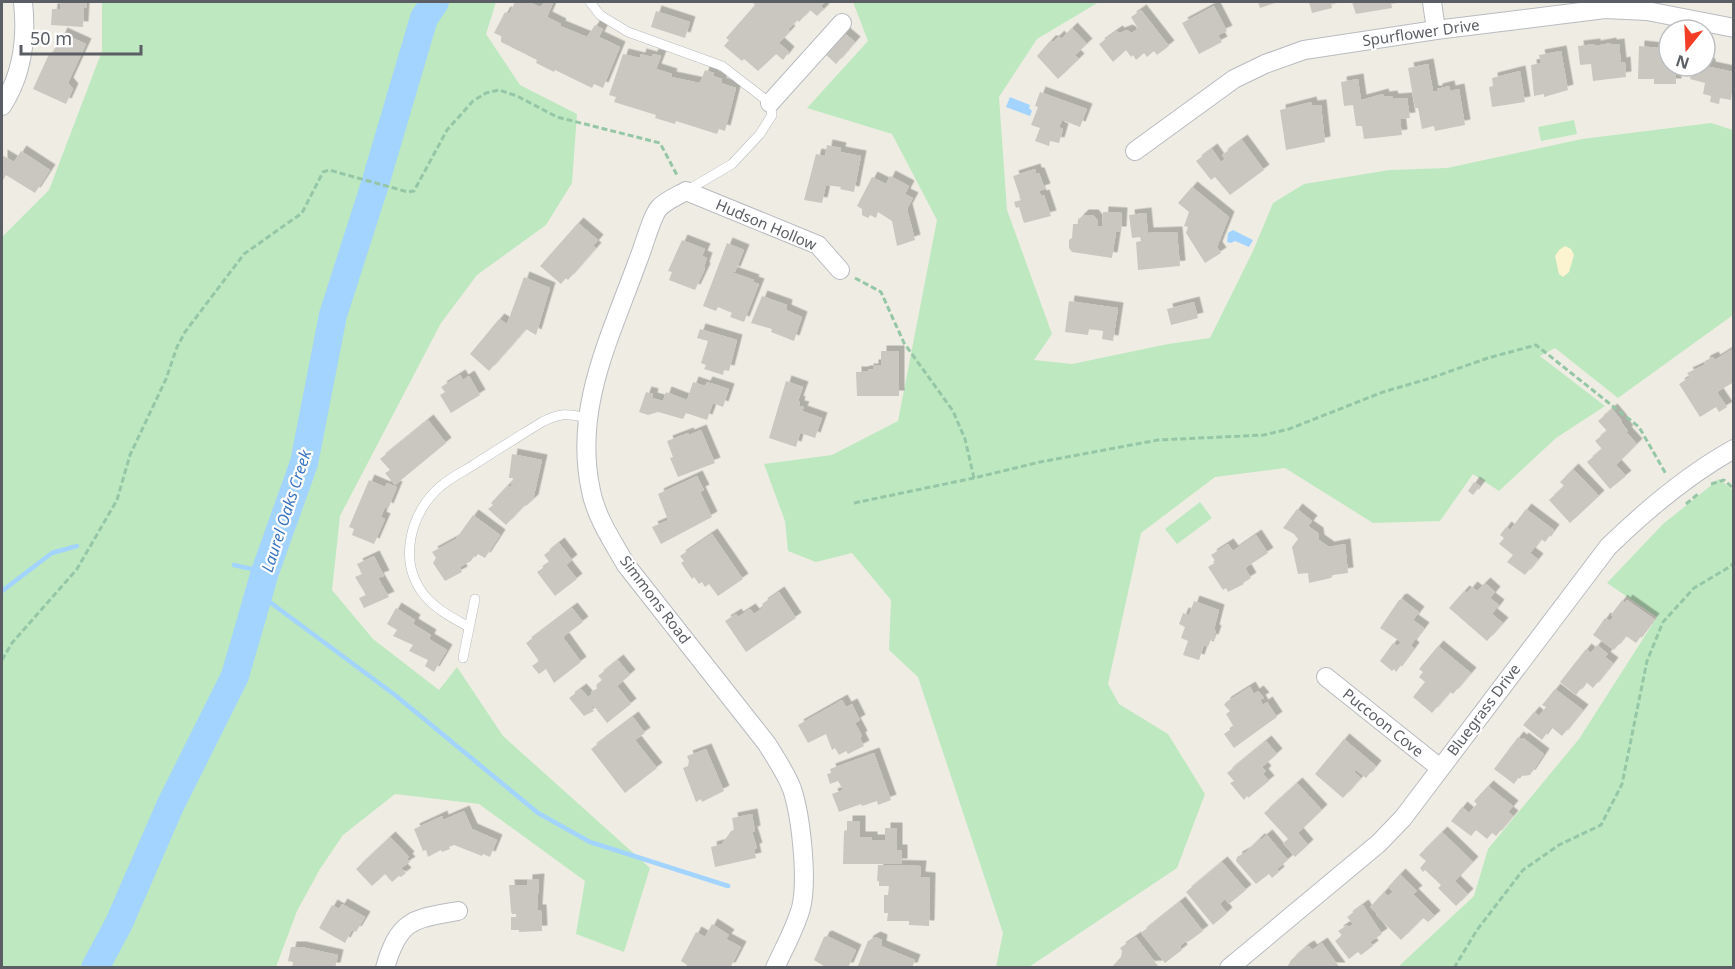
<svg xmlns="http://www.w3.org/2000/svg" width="1735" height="969" font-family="'Noto Sans',sans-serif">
<defs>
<filter id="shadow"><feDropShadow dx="5.5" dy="-5.5" stdDeviation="0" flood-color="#0004"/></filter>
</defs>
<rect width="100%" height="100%" fill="#efede3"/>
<!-- green -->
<path fill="#bee8c0" d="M102,2H496L486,34L520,85L577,114L572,183L546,225L477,275L441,323L340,516L332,590L373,639L439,690L457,667L503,736L650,868L624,952L576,934L585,881L479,804L395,794L343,835L320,869L297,911L276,967H2V237L49,190L102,51Z
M853,2H1099L1037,39L999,97L1007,210L1052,334L1034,360L1072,364L1168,344L1210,338L1253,251L1273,203L1304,184L1389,170L1447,168L1582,139L1711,123L1733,130V315L1618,398L1555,348L1540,356L1605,406L1556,438L1499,491L1473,474L1440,521L1373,523L1285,468L1215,477L1141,533L1108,684L1119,704L1168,734L1205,794L1177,868L1029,967H996L1003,933L918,677L889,650L891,600L852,553L816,562L788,551L785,521L764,464L832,455L898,421L937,220L892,134L807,108L868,41Z
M1574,120L1577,134L1541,141L1538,127Z
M1719,479L1734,491L1733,967H1398L1474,896L1488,849L1579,739L1657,617L1607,583L1663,524Z
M1200,502L1212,518L1177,544L1165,529Z"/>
<!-- sand -->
<path fill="#fcf4d1" d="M1565,246L1571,249L1574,255L1569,272L1563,277L1559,274L1555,256L1559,250Z"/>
<!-- water -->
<path fill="#a3d3ff" d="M1010,97L1030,105L1029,108L1032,111L1030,116L1006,107Z
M1233,230L1253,240L1249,247L1235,241L1231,243L1227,242L1228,233Z"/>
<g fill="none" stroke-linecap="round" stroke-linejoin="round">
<!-- stream -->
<path stroke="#a3d3ff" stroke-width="4.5" d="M425,2L432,6
M234,565L265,572
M2,591L52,553L77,546
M259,594L395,695L538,813L590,842L728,886"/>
<!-- river -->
<path stroke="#a3d3ff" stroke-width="28" d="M95,968L119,923L170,806L235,676L265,572L304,463L333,315L375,184L424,18L435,2"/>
</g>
<!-- building -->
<path fill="#cac7c0" filter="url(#shadow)" d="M61,2H87L86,8H84L83,27L51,25L52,9H60Z
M515,2H529L540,7L545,2H549L553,3L547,17L561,24L560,26L587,37L595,25L603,29L599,37L620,47L603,88L594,84L592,88L555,70L554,72L536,63L537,60L501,42V36L494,33L505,12L509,14Z
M754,2H825L821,6L824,9L817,16L810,10L799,22L797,20L788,30L790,31L779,43L789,52L783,60L776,54L758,71L744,59L742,61L724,46L729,40L726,38L755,5L753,3Z
M1258,2H1278L1260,8Z
M1309,2H1331L1332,8L1312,13Z
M1352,2H1391L1392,8L1356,14Z
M1214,6L1227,31L1218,35L1222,42L1199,54L1182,23Z
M1141,10L1169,46L1157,55L1154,51L1147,57L1144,53L1136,60L1133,55L1131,57L1126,50L1113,62L1099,44L1117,31L1119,33L1127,30L1132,33L1136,30L1137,27L1131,17Z
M656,11L690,22L685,38L651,27Z
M1072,28L1087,44L1075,55L1079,59L1058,79L1037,56L1050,41H1054L1059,36L1061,39Z
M842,31L855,42L836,64L823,52Z
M62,33L86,44L68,83L73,89L66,104L33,89L49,54L52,55Z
M1611,43V45L1619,44L1621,63L1625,62L1626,77L1593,81L1591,64L1580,65L1578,46L1595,44V46Z
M1639,46L1669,49V66H1676V84H1654V79H1638Z
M1561,51L1568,90L1544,97V94L1534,96L1531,65L1541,63L1539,55Z
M623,54L640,58L641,54L652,57L653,54L661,56L656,69L672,74L671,77L700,83L705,70L714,73L713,76L722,79L721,83L736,88L725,131L719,129L717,134L676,121L675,124L655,118L656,115L614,102L616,97L609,95Z
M1705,62L1710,64V67L1734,72L1731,100L1720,98L1719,104L1710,102L1711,96L1703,94L1705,83L1690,79L1693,66H1705Z
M1428,64L1433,91H1437V89L1449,86L1450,91L1459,89L1465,125L1435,131L1434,126L1422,129L1418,108H1415L1408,68Z
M1520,71L1525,102L1492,107L1489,87L1493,86L1492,78Z
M1358,79L1361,100L1383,94L1384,97L1392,96L1393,99L1407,98L1410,118L1400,119L1402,135L1364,139L1362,126H1356L1353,105L1344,106L1341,82Z
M1040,92L1087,109L1080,127L1062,120L1059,127L1063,129L1059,143L1050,141L1049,146L1035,141L1040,128L1031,125L1038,107L1035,106Z
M1311,102L1312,106L1321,105L1325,142L1286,150L1280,110Z
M1242,140L1264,170L1230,195L1215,177L1211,180L1196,161L1212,149L1221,162L1225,159L1222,155Z
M827,145L841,148L840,152L861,156L854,192L840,189L841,187L826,185L822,203L804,200L816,154L825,156Z
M21,151L50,170L35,193L6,175L2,182V155L14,162Z
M1035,169L1036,173H1039L1045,189L1039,191L1041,196L1044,195L1051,216L1024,223L1019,207L1016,208L1014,202L1021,200L1013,176Z
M890,176L909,186L905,194L913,198L907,209L915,240L897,246L892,221L878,212L876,218L870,215L868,218L862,215V209L857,206L872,177L886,184Z
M1192,187L1229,217L1217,247L1221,253L1205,263L1186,233L1188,227L1184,226L1189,212L1178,203Z
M1103,212L1122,213L1121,232H1116L1112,258L1072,252L1069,248V240L1072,238L1073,224H1078V220L1083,215H1093L1098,221L1097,226H1102Z
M1146,213L1148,233L1177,232L1180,266L1138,270L1136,242L1141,241L1140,237L1132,238L1129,215Z
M578,223L598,240L593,246L596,248L568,280L566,278L561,284L540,266Z
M682,240L705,249L702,256L707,258L704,267L705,269L695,290L669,280L672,272L668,271Z
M727,243L744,250L735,272L732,271L731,272L754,280L753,282L759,284L744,322L730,317L732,313L718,307L716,311L703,306Z
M524,277L550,288L536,335L526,329L489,371L470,354L499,319L507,324Z
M762,296L787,305L786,310L802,317L794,341L771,332L772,329L751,323Z
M1069,301L1118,308L1113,341L1102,339L1103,331L1089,329L1088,335L1065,332Z
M1194,302L1198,318L1171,325L1167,309Z
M700,329L737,340L729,371L724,370L723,375L704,369L706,365L701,363L708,341L697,338Z
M1734,348V382L1717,392L1727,407L1719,412L1716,407L1700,417L1679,384L1690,377L1687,373L1704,365L1705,361L1713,357L1715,360Z
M881,351H899V396H857L856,372H863L864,371H868V369H873V365H881Z
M460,375L463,380L469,376L480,395L451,413L440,395L445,392L441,387Z
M786,381L803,387L798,401L800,402L799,406L804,407L802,411L822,418L815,438L800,433L796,447L769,438Z
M693,382L705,386L707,382L729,389L723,407L713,403L707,420L686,413L683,419L658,412L648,415L639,412L646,392L653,394L652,398L663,401L666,392L687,400Z
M1612,409L1622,421L1621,422L1628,431L1626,432L1637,444L1616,465L1626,476L1610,489L1587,462L1602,449L1595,441L1607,431L1598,421Z
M428,420L446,443L395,485L385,473L390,470L380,459Z
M701,430L715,463L678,477L670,458L673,457L667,441L688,433L689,435Z
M512,454L542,460L533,500L526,506L525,505L506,525L488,509L493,505L491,503L507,486L511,487L513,478H509Z
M1573,469L1599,496L1570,523L1549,500L1564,486L1560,482Z
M697,476L704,490L700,492L712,517L661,544L652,527L668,520L658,494Z
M369,480L385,487L387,483L397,487L388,509L385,507L381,517L385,519L374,544L352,535L354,529L349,527Z
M1474,482L1480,486L1473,495L1468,491Z
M1297,509L1312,521L1308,526L1318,533L1319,540L1329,547L1345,544L1348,573L1333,575L1331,578L1309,583L1308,573L1298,574L1292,547L1298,539L1294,534L1283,528Z
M1526,509L1554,530L1545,542L1541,539L1530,553L1538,559L1525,575L1507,562L1513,555L1499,544L1504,538L1500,535L1506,527L1510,530Z
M473,515L500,535L485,558L476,553L471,561L460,567L462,572L445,581L433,563L436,558L432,552L456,539Z
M712,534L743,579L718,596L709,584L705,587L702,582L699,584L694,577L692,579L681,563L684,561L680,556Z
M1256,535L1268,553L1245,568L1251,578L1243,583L1244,584L1228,592L1226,588L1223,590L1208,567L1216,562L1211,555L1228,544L1233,551Z
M559,543L572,560L566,565L577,579L555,596L537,572L550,563L544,555Z
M374,556L384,576L378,578L389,597L364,608L359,598L366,595L355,577L362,574L357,564Z
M1485,583L1495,592L1490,598L1499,605L1492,614L1503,623L1487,641L1449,608L1464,591L1467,593L1472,587L1477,591Z
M779,592L796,618L746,652L725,621L736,614L738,617L750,609L754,614L764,607L762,604Z
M1402,599L1419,612L1413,620L1424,628L1411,645L1414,648L1396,672L1394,669L1392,671L1380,661L1393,643L1397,646L1401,642L1380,628L1399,600Z
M1622,600L1625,603L1627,600L1654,619L1636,643L1626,636L1614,650L1593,635L1605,618L1610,621L1613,617L1611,615Z
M1194,601L1219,610L1214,630L1216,631L1213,640L1211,639L1208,647L1204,645L1199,660L1183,655L1188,641L1181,638L1185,627L1179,624L1183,613L1189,615Z
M396,608L415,620L413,624L431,635L429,639L447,650L434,672L425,666L428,660L409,651L413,645L393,636L397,630L387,624Z
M572,608L583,622L563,637L581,662L554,683L546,669L539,674L532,666L539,661L526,643Z
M1597,645L1608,654L1605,657L1613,663L1593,688L1586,682L1576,695L1560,682L1586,649L1591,653Z
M1438,646L1471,673L1453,694L1450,692L1432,713L1413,697L1425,682L1419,677L1423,672L1419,669Z
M618,660L630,675L617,686L631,704L607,723L594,706L591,708L594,711L584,716L569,698L581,689L588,697L592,694L591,692L598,688L596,685L602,680L598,676Z
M1250,687L1254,694L1258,691L1264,698L1260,700L1263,705L1267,702L1277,717L1234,748L1224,734L1234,727L1226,714L1230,711L1224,705L1226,702Z
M1555,689L1583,710L1562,736L1551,727L1542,740L1523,725L1534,712L1539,716L1546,707L1542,705Z
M842,700L846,707L852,704L860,720L855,723L862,736L860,738L864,746L848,754L846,751L839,755L835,748L832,750L826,734L808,743L798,725Z
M633,717L645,733L635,740L657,768L625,793L591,749Z
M1518,737L1522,740L1523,738L1544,754L1530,775L1523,776L1521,774L1514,784L1494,769Z
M1344,739L1376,766L1366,778L1356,770L1354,772L1361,778L1343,798L1315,774Z
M1266,741L1277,754L1262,767L1266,771L1263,774L1269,781L1248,798L1247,796L1244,800L1230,783L1234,781L1227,773Z
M706,749L724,791L702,802L701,799L696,802L683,768L688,766L689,761L687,756Z
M874,753L891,800L878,805L877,801L862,806L861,804L839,812L832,794L843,790L838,781L830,784L827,774L831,773L830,769Z
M1297,783L1322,810L1298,833L1308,845L1295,857L1283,843L1288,839L1264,813Z
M1488,786L1513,806L1508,812L1513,816L1496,836L1492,833L1487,839L1476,830L1471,836L1451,821L1462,807L1469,813L1477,804L1474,801Z
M464,811L472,829L497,840L490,857L483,854L482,856L454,845L449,847L450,849L442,852L441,850L428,857L426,850L423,851L414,829L442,816L443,820Z
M752,814L755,831L752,832L757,848L754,849L756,858L715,867L711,847L722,844L731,831L734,830L732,818Z
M847,821H860V837H872V840H885V828H897V850H902V864H843L844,831L847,830Z
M1442,832L1473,862L1455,881L1468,894L1456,906L1438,888L1441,885L1425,870L1423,872L1420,868L1426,861L1419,855Z
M1267,835L1288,860L1277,869L1279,872L1272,878L1269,874L1256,884L1236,861L1237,857L1246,852L1259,839L1261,840Z
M390,837L409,857L407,859L410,862L401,868L406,873L401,877L399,876L392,882L385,874L372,886L356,869Z
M1222,862L1246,890L1229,904L1225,899L1220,904L1227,913L1213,925L1186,892Z
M878,865L921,866L920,877L930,878L929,926L909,925V921H887L888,913H884V895H888L889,886H879V881H877Z
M1400,874L1417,891L1413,894L1435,916L1428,922L1423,918L1401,940L1376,915L1377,914L1370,907L1384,892L1388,896L1393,892L1388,887Z
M539,879L537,910H541L542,931L519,932V930H511V917H517V914H512L511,911L509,885H527V880Z
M1180,902L1203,931L1188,942L1186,941L1180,946L1182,950L1165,963L1141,933Z
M342,904L365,917L356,932L352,930L345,943L319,928L332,905L339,909Z
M1363,905L1382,934L1370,942L1373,946L1361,955L1358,952L1349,959L1335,941L1342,935L1338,931L1347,925L1349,927L1353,924L1347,917Z
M712,924L729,935L726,939L741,947L730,968H686L687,965L681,961L696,932L705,937Z
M827,936L856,950L848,968H827L814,960L824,937Z
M875,937L882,940L881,946L915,960L912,968H857L868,941Z
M1136,937L1158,966L1111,968L1121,957L1122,951L1120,948Z
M1322,943L1340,968H1287L1291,960L1305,948L1309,946L1312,950Z
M291,947H301L338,955L335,968H292L293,962L288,961Z"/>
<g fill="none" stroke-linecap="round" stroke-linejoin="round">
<!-- service casing -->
<g stroke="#b8bbc0" stroke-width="10">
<path id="service" d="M590,2L600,15L628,32L722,66L770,103L772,115L760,134L732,164L686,191
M469,627C453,618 437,610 425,596C397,562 410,512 441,486C450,478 462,472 472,466C495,451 518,437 542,422C560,413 567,413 587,418
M463,658L475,599"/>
</g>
<!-- minor casing -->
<g stroke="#b8bbc0" stroke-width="20">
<path id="minor" d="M1432,2L1436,30
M770,103L842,23
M2,106C23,74 27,39 23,2
M1135,151L1234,79L1265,64L1304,50L1436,30L1605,9L1647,11L1734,28
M1326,677L1440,768
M385,968C399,919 413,919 458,911
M775,968C784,948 795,929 801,908C808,880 801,816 792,789C786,773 776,759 767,744L626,565C613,542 596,517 591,491C573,409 610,338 637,263C642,252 652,215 659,208C665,201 677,196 686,191L818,245L840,270
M1229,968L1379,843L1403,818L1608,547C1646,510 1687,475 1734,449"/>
</g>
<!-- path -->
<path stroke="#95c7a6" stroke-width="3" stroke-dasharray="6 3" stroke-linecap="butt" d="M855,278L881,292L904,343L953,411L965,439L974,478L1040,462L1158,440L1264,435L1289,429L1383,392L1431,378L1488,358L1536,345L1639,427L1666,474
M1711,484L1724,480L1734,489
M854,503L974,478
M1686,504L1698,494
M2,660L12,643L77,569L117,500L130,455L166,379L177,347L185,332L244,254L302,213L323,172L329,170L408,192L414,191L447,130L473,101L486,93L499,90L517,96L557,117L660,143L678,177
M1454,968L1477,930L1523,870L1559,845L1601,825L1622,784L1647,661L1663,622L1694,588L1731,566L1734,562"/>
<!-- service -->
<use href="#service" stroke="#fff" stroke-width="9"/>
<!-- minor -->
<use href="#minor" stroke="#fff" stroke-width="18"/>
</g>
<g text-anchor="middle" stroke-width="4.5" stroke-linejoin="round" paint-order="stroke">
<!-- street labels -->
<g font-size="15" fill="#5b5f65" stroke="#fff">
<text transform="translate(1421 33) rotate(-8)" y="5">Spurflower Drive</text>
<text transform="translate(766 225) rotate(23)" y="5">Hudson Hollow</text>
<text transform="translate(655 600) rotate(53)" y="5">Simmons Road</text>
<text transform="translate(1484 710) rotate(-53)" y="5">Bluegrass Drive</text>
<text transform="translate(1383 723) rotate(39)" y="5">Puccoon Cove</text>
</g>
<!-- water labels -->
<g font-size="16" font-style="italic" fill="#3c77c1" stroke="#fff">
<text transform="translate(286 511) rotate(-72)" y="6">Laurel Oaks Creek</text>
</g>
</g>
<!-- border -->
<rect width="1735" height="969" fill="none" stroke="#5b5f65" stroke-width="6"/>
<!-- north arrow -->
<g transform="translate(1687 48) rotate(198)"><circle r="28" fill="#ffffff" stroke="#bdbfc1" stroke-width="1.5"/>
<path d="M0-4.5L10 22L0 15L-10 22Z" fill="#f33e25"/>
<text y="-9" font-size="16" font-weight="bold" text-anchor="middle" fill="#5b5f65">N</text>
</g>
<!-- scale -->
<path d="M21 45v9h120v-9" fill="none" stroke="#5b5f65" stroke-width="3"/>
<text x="30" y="45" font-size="18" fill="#5b5f65" stroke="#ffffff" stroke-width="4.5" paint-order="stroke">50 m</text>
</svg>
